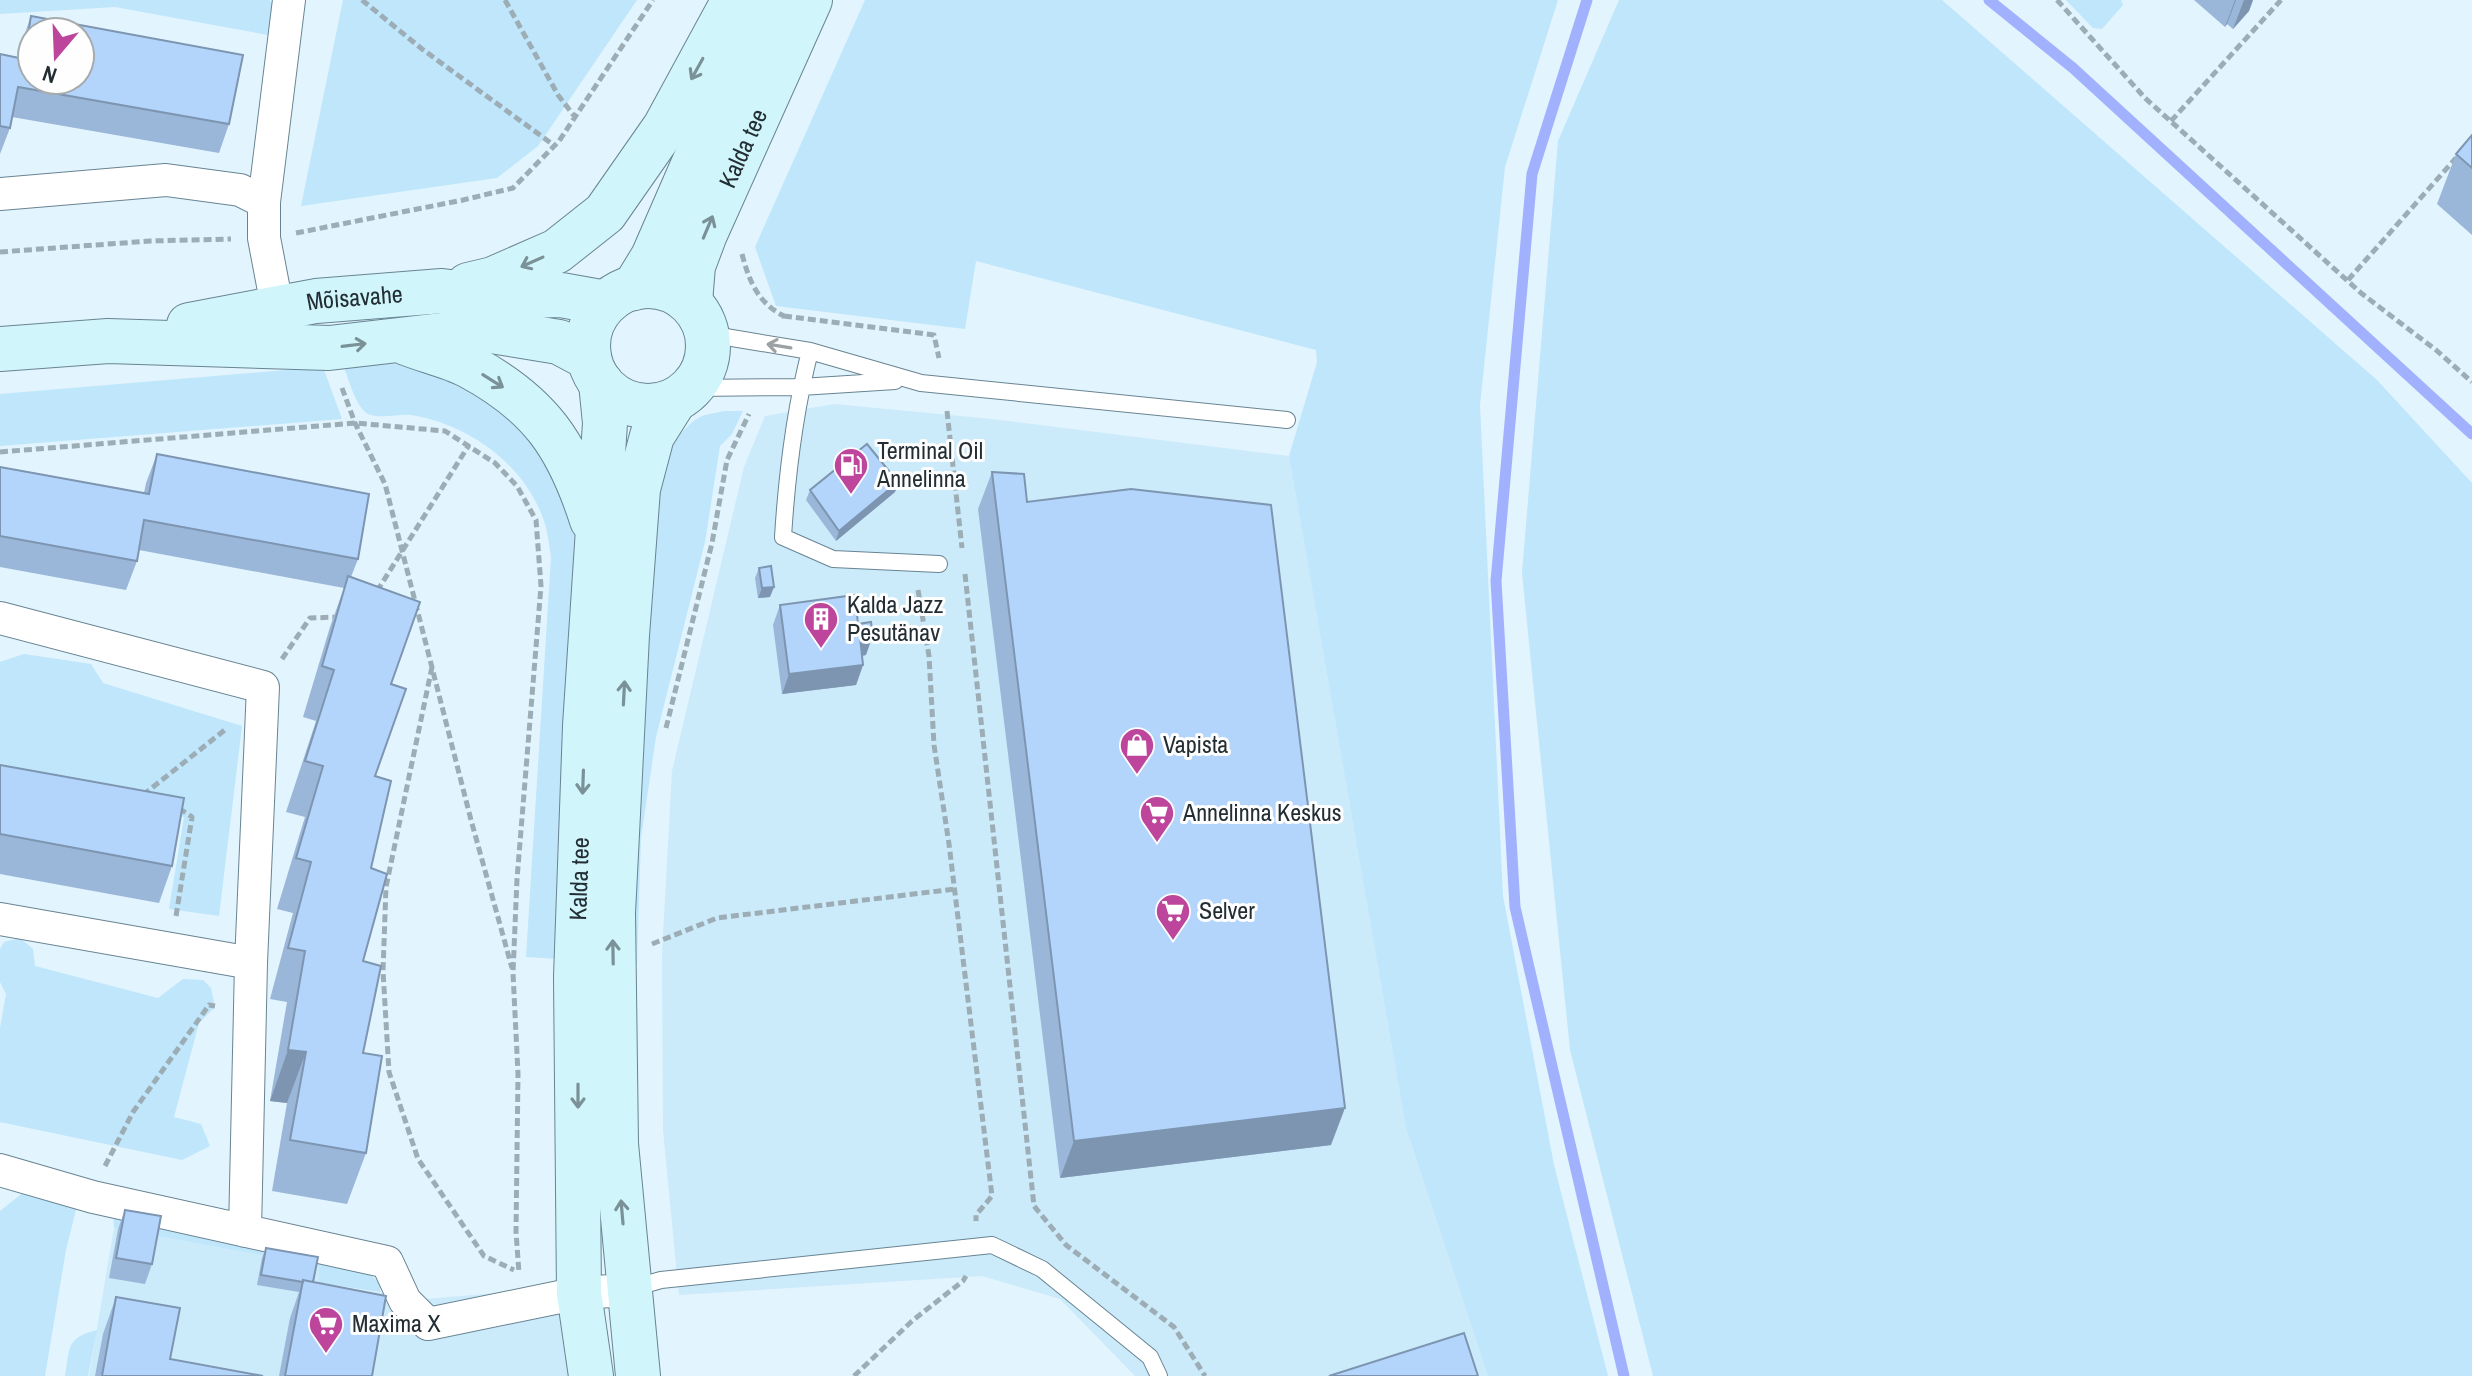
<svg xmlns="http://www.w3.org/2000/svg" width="2472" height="1376" font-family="'Archivo Narrow',sans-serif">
<rect width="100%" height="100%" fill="#e2f4fe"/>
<!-- built -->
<path fill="#cbeafa" d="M834,404L992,419L1289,456L1406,1128L1488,1376H1135L1060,1299L982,1276L679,1295L663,1130L662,954L672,771L744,467L765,416Z
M114,1228L319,1266V1284L425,1299L558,1288L573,1376H89Z"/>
<!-- green -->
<path fill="#bfe6fb" d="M0,0H269L272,3L268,35L115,7L0,14Z
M343,0H637L538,146L497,178L301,206Z
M865,0H1558L1505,167L1480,405L1503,896L1554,1165L1608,1376H1488L1406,1128L1289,456L1317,362L1316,350L976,261L965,329L776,306L755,247Z
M1619,0H1942L2377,380L2472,483V1376H1653L1570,1050L1522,573L1558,141Z
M2066,0H2121L2123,5L2102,29L2093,28Z
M398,364L426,370L466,382L545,449L579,521L558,959L526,957L551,557C549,545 548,532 544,521C525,464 468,424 411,415C398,414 379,419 368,414C355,406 349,379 343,365Z
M323,367L342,419L0,446V394Z
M725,411H743L732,434L720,446L705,542L656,737L641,838L637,962L625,967L653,536C659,498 660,445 695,420C703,414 715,413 725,411Z
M24,654L91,664L103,683L242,726L219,916L169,909L184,817L0,778V662Z
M20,938L33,949L35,966L158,998L183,979L203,980L211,988L215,1007L199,1023L174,1117L201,1124L210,1146L182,1160L0,1122V1028L6,994L0,982V949L4,942Z
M24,1192L78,1202L66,1250L45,1376H0V1211Z
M113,1210L368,1273L380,1283V1292L319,1283V1266L114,1228Z
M97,1330L88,1376H65C70,1347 66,1338 97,1330Z"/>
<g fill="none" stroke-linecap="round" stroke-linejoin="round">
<!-- stream -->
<path stroke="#a1b1fd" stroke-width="11" d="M1587,0L1532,174L1496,581L1515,907L1624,1376
M1989,0L2073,68L2472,434"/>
<!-- lane casing -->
<g stroke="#688492" stroke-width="18">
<path id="lane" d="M708,334L810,351L921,383L1287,420
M810,351C794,414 787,472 783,537L833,559L939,564
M691,388L801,387L895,381
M633,1288L661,1280L992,1245L1042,1269L1150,1357L1159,1376"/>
</g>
<!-- street casing -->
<g stroke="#688492" stroke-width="34">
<path id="street" d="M0,194L166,180L240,190L264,202
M281,327L264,238V202L289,0
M0,618L263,687L251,963L245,1231
M0,919L251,963
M0,1170L93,1197L387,1262L405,1301L428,1324L579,1293L628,1290"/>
</g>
<!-- secondary casing -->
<g stroke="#688492" stroke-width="46">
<g id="secondary">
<path d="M468,285L493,279L557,251L605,213L665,127L734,0"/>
<circle cx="648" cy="346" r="60"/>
<path d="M634,288L653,257L765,0"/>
<path id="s1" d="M690,302L693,266L705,234L810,0"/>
<path id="s2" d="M189,325L316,301L442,291L488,297L561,295L606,303"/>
<path d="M406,343C426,351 450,356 469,366C540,404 568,445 592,520"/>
<path d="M0,349L108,341L329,348L485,330L559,342L589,358"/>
<path id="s3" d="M591,1376L579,1293L576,977L585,726L605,423L601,383"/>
<path d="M638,1376L616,1144L613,913L627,635L638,489L652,436L674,401"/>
</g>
</g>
<!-- path -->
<path stroke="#9dadb5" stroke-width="5" stroke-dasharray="8 4" stroke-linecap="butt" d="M362,0L422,49L555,146
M505,0L558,95L575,117
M2057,0L2145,98L2361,293L2436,350L2472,382
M2171,121L2281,0
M296,233L463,200L513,188L559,141L653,0
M0,252L150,241L231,239
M742,254C749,281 758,303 784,316V319
M2348,280L2456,158
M784,316L934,335L939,358
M342,388L355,423L385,484L471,820L512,968
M947,411L962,548
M0,452L355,423L445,431L495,463L517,486L536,520L541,586L517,879L513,973L518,1074L516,1232L519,1273
M965,574L1034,1206L1066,1245L1174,1327L1205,1376
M918,590L929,656L934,745L949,844L992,1196L976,1215V1221
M377,591L469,445
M282,659L310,618L338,617
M432,667L386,887L383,971L389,1072L418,1159L484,1256L514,1270
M666,728L712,543L727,460L749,414
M143,795L226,729
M176,916L192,817L177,807
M652,944L717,918L955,889
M105,1166L133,1112L209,1005L215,1006
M854,1376L912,1321L963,1281L966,1276"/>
<!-- lane -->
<use href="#lane" stroke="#fff" stroke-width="16"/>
<!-- street -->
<use href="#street" stroke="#fff" stroke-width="32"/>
<!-- secondary -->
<use href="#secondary" stroke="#d0f5fa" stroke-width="44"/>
</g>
<!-- wall -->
<path fill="#9ab7d9" d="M2194,0H2253L2249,11L2233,29L2227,24L2225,27Z
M31,16L229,124L219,153L12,117L10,128L0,154V54L19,58L21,45Z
M2472,135V235L2437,204L2456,154Z
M157,454L358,559L351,577L391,684L375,776L371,868L363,961V1053L366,1153L347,1204L272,1191L287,1103L270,1101L287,1002L270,999L293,913L277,909L305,817L286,812L316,721L303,717L330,627L344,588L139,550L137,561L126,590L0,567V467L144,493L146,483Z
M992,472L1027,502L1331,1145L1060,1178L978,509Z
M898,482L895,492L836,541L806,500L810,490Z
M759,568L770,597L758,598L755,578Z
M780,605L858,624L866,655L862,656L863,665L856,685L782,694L773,625Z
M0,765L172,866L159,903L0,874Z
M125,1210L152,1264L145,1284L109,1278L118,1229Z
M266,1248L313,1282L372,1376H279L290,1318L299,1292L257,1285L262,1258Z
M116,1297L170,1359L263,1376H95L103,1334Z"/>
<!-- shaded-wall -->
<path fill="#7d95b0" d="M2235,0H2236L2227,24L2225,27Z
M2244,0H2253L2249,11L2233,29Z
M898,482L895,492L836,541L839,531Z
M774,587L770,597L758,598L762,588Z
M873,635L866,655L852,657L860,637Z
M863,665L856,685L782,694L789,674Z
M288,1050L306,1052L287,1103L270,1101Z
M1345,1108L1331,1145L1060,1178L1074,1141Z"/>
<!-- building -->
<path fill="#b3d5fc" stroke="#7d95b0" stroke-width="2" fill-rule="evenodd" d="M31,16L243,55L229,124L18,87L10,128L0,126V54L24,59ZM32,32H80V80H32Z
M2472,135V168L2456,154Z
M867,444L898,482L839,531L810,490Z
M157,454L369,494L358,559L144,520L137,561L0,536V467L149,494Z
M992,472L1024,474L1027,502L1131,489L1271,505L1345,1108L1074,1141Z
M771,566L774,587L762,588L759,568Z
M348,576L420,602L391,684L406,689L375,776L391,781L371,868L387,874L363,961L381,966L363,1053L382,1056L366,1153L290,1140L306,1052L288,1050L305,951L288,948L311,862L296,858L323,766L305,761L334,670L322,666Z
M855,595L858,624L871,622L873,635L860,637L863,665L789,674L780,605Z
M0,765L184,798L172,866L0,834Z
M125,1210L161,1216L152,1264L116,1258Z
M266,1248L318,1257L313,1282L303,1280V1282L261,1275Z
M303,1280L386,1296L372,1376H285Z
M116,1297L180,1308L170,1359L263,1376H102Z
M1464,1333L1478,1376H1329Z"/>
<!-- one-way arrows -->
<defs><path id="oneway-shaft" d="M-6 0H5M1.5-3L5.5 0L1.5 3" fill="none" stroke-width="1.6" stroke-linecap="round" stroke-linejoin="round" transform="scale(2)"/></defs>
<g stroke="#7a9297">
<use href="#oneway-shaft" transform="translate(697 69) rotate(119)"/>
<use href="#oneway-shaft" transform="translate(708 227) rotate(-67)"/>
<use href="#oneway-shaft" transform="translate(532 262) rotate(156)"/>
<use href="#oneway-shaft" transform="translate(354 345) rotate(-7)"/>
<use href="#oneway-shaft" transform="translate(493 381) rotate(32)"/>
<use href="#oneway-shaft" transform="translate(624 693) rotate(-87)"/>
<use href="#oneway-shaft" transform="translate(583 782) rotate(92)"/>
<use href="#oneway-shaft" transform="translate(613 952) rotate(-91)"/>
<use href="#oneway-shaft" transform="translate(578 1096) rotate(90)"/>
<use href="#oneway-shaft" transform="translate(622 1212) rotate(-95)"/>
</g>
<use stroke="#9ca1a4" href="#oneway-shaft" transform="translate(779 346) rotate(-171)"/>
<!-- icons -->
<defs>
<g id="fuel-pin" transform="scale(1.8)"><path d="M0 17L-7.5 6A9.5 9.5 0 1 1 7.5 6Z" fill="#bd469c" stroke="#fefefe"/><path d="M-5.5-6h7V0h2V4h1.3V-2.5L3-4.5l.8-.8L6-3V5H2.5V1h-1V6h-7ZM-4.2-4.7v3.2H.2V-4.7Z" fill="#fff"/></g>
<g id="building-pin" transform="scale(1.8)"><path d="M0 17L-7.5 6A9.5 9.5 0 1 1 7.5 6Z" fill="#bd469c" stroke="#fefefe"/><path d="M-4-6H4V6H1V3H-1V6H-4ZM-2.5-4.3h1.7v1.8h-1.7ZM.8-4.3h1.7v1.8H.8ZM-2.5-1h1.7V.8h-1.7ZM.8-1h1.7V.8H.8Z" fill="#fff"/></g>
<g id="shop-pin" transform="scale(1.8)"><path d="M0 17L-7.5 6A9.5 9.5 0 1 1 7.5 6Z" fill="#bd469c" stroke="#fefefe"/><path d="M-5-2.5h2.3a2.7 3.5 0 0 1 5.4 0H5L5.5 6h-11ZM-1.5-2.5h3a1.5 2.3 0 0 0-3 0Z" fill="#fff"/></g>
<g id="supermarket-pin" transform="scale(1.8)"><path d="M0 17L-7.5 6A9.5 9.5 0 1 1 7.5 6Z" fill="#bd469c" stroke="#fefefe"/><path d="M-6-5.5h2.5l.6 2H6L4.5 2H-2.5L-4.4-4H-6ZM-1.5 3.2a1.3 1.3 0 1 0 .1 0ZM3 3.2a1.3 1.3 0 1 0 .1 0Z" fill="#fff"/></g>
</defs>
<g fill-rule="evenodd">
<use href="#fuel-pin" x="851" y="465"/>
<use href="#building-pin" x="821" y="619"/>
<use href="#shop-pin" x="1137" y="745"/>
<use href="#supermarket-pin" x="1157" y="813"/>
<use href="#supermarket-pin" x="1173" y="911"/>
<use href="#supermarket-pin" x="326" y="1324"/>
</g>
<g text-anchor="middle" stroke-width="6" stroke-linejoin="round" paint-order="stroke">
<!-- street labels -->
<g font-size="24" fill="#232e34" stroke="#fefefe">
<text dy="8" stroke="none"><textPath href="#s1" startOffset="164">Kalda tee</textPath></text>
<text dy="8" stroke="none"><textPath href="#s2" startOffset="168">Mõisavahe</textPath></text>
<text dy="8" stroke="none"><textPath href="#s3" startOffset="498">Kalda tee</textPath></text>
</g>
<!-- poi labels -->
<g font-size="24" fill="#232e34" stroke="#fefefe" text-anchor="start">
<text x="877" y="459">Terminal Oil<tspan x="877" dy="28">Annelinna</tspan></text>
<text x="847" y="613">Kalda Jazz<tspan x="847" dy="28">Pesutänav</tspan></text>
<text x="1163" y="753">Vapista</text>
<text x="1183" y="821">Annelinna Keskus</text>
<text x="1199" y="919">Selver</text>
<text x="352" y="1332">Maxima X</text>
</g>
</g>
<!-- north arrow -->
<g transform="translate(56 56) rotate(199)"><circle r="38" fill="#fefefe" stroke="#a6abad" stroke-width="2"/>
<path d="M0-6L14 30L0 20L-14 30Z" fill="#bd469c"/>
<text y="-12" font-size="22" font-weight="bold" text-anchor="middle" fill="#232e34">N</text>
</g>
</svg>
